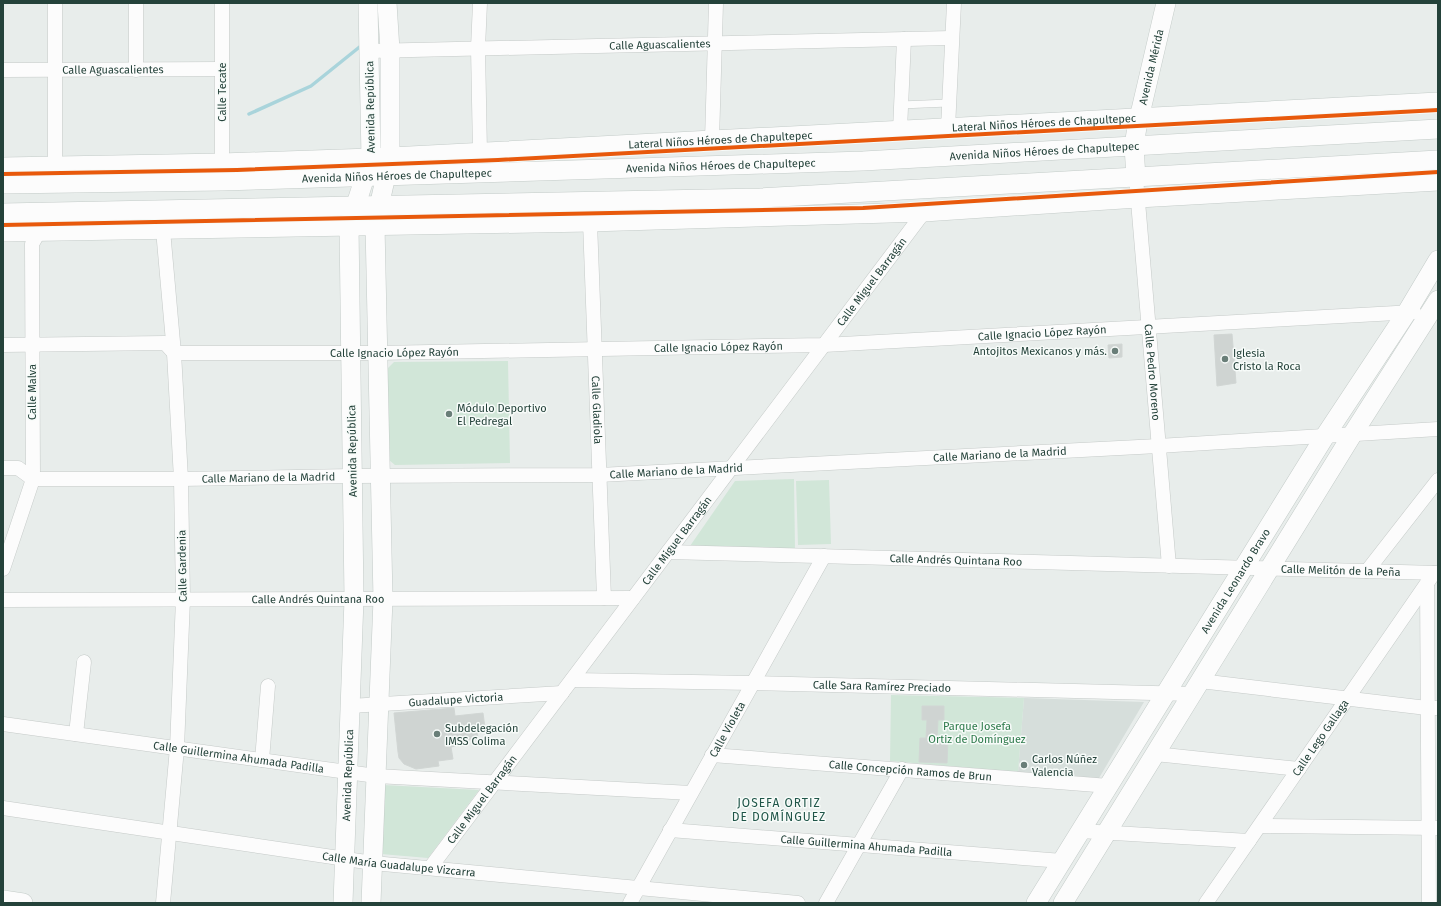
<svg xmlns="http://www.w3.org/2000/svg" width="1441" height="906" font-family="'Fira Sans',sans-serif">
<rect width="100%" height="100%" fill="#e8edeb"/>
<!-- built -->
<path fill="#d6dedb" d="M1024,698L1144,702L1099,778L1018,772Z"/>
<!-- green -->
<path fill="#d1e6d8" d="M508,361L510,463L395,465L389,460L387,369L394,362Z
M794,479L795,549L690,546L735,481Z
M829,480L831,544L798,545L796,481Z
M891,695L1024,698L1018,772L890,761Z
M383,785L479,790L428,858L381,854Z"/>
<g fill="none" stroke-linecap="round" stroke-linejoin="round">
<!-- stream -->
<path stroke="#a9d4db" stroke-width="3.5" d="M249,114L311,86L362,45"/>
</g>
<!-- building -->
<path fill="#cfd4d2" stroke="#d1d6d4" d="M1232,334L1236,383L1217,386L1214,335Z
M1122,344V357L1109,358L1108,345Z
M922,706H944V720H938L937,739H948L947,763L919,762L920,738H926L927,720H922Z
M454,708L455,716L483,713L485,728L477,729L478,739L456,741V746L451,747L453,759L438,761L439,766L416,769L404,764L399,758L398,752L394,713Z"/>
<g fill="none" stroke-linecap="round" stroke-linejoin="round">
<!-- lane casing -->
<g stroke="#c5cac8" stroke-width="8">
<path id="lane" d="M901,105L948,103"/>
</g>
<!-- street casing -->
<g stroke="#c5cac8" stroke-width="15">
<g id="street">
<path d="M55,3V166"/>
<path d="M136,3V70"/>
<path d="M222,3V172"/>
<path id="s1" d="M369,51L951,38"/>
<path id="s2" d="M3,70L222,69"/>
<path d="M948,128L954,3"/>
<path d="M900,130L904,39"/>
<path d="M712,140L716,3"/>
<path d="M480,153L478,48L480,3"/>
<path id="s3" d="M1136,178L1169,566"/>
<path id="s4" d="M590,222L604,598"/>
<path id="s5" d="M3,345L165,343L174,353H377L824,345L1414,312"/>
<path id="s6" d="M3,468H18L33,479H181L352,476L599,475L1158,446L1438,429"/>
<path id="s7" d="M668,552L1438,573"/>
<path d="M3,569L33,479L32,244L39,232V212"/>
<path d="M1367,571L1438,480"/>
<path d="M1427,584L1429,903"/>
<path id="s8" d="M3,600L633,598"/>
<path id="s9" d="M572,680L753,683L1192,694"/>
<path d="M1200,681L1427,708H1438"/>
<path id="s10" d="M350,706L562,693"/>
<path id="s11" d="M3,724L376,776L691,793"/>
<path d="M76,734L84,662"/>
<path d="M1155,754L1299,769"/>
<path id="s12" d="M712,755L1109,786"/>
<path d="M262,760L268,686"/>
<path id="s13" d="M3,808L373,863L798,903"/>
<path d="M1260,826L1438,828"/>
<path id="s14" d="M670,830L1062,861"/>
<path d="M1080,831L1249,841"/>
<path id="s15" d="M430,868L924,212"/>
<path d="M163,903L177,748L183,599L181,479L174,353L163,230"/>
<path id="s16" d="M630,903L824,556"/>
<path d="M826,903L902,769"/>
<path id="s17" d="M1206,903L1434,573"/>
</g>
</g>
<!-- secondary casing -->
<g stroke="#c3cbc8" stroke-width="20">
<g id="secondary">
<path id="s18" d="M3,167L222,163L371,158L1438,102"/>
<path id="s19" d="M1136,178L1134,146L1137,127L1166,3"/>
<path id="s20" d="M3,184L222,181L863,161L1438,129"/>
<path d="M3,213L760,198L1438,160"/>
<path d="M3,232L590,222L924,212L1138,198L1438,181"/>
<path d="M3,900L23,903"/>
<path id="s21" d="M343,903L354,599L349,226L371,158L368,3"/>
<path d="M371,903L383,599L375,225L390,157V50L387,3"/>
<path id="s22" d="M1036,903L1325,436L1407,312L1438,260"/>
<path d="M1063,903L1352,435L1438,300"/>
</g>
</g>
<!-- lane -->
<use href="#lane" stroke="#fcfcfc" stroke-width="7"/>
<!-- street -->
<use href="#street" stroke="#fcfcfc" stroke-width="14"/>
<!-- secondary -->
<use href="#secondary" stroke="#fcfcfc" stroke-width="19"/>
<!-- cycleway casing -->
<g stroke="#f7fbf9" stroke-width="6">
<path id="cycleway" d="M3,174L237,170L498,160L1438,110
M3,225L863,208L1438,172"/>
</g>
<!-- cycleway -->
<use href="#cycleway" stroke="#e8590c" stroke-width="4"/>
</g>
<!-- markers -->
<g fill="#697e78" stroke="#f7fbf9" stroke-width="1.5">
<circle cx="1115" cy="351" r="4"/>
<circle cx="1225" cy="359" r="4"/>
<circle cx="449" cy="414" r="4"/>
<circle cx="437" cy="734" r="4"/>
<circle cx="1024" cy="765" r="4"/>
</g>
<g text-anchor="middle" stroke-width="3" stroke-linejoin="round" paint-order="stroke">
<!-- street labels -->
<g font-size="11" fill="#24423a" stroke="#f7fbf9">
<text dy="4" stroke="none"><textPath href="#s1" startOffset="291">Calle Aguascalientes</textPath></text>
<text dy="4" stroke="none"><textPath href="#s19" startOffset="113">Avenida Mérida</textPath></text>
<text dy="4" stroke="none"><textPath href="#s2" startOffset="110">Calle Aguascalientes</textPath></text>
<text transform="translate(222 92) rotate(-90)" y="4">Calle Tecate</text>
<text transform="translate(370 107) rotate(-91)" y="4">Avenida República</text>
<text dy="4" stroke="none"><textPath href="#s18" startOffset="1042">Lateral Niños Héroes de Chapultepec</textPath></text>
<text dy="4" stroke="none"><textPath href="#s18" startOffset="718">Lateral Niños Héroes de Chapultepec</textPath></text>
<text dy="4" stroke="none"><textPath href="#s20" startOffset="1042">Avenida Niños Héroes de Chapultepec</textPath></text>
<text dy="4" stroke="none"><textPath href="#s20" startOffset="718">Avenida Niños Héroes de Chapultepec</textPath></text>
<text dy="4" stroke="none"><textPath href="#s20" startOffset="394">Avenida Niños Héroes de Chapultepec</textPath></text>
<text dy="4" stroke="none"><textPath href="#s15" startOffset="734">Calle Miguel Barragán</textPath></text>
<text dy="4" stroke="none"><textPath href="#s5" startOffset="1044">Calle Ignacio López Rayón</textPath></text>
<text dy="4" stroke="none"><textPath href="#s5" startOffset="720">Calle Ignacio López Rayón</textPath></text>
<text dy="4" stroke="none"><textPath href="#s5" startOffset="396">Calle Ignacio López Rayón</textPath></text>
<text dy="4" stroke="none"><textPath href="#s3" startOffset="195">Calle Pedro Moreno</textPath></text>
<text transform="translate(32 392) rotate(-90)" y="4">Calle Malva</text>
<text dy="4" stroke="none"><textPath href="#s4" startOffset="188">Calle Gladiola</textPath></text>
<text transform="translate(352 451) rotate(-91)" y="4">Avenida República</text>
<text dy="4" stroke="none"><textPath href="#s6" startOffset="1001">Calle Mariano de la Madrid</textPath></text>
<text dy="4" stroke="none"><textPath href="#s6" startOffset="677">Calle Mariano de la Madrid</textPath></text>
<text dy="4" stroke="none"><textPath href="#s6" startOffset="269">Calle Mariano de la Madrid</textPath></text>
<text dy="4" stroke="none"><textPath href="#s15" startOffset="410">Calle Miguel Barragán</textPath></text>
<text dy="4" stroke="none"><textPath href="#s7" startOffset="288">Calle Andrés Quintana Roo</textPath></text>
<text transform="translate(182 566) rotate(-91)" y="4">Calle Gardenia</text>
<text dy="4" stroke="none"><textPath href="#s7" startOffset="673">Calle Melitón de la Peña</textPath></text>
<text dy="4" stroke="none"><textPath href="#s22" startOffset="379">Avenida Leonardo Bravo</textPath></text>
<text dy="4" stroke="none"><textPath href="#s8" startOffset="315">Calle Andrés Quintana Roo</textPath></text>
<text dy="4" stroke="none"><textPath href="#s9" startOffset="310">Calle Sara Ramírez Preciado</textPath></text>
<text dy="4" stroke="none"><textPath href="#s10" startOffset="106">Guadalupe Victoria</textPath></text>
<text dy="4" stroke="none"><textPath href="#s16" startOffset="199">Calle Violeta</textPath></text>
<text dy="4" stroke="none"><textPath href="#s17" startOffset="201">Calle Lego Gallaga</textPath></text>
<text dy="4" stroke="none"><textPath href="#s11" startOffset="238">Calle Guillermina Ahumada Padilla</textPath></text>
<text dy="4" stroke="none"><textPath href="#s12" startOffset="199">Calle Concepción Ramos de Brun</textPath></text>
<text dy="4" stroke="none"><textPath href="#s21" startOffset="128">Avenida República</textPath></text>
<text dy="4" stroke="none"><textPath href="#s15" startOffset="86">Calle Miguel Barragán</textPath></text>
<text dy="4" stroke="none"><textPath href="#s14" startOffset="197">Calle Guillermina Ahumada Padilla</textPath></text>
<text dy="4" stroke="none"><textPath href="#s13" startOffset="400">Calle María Guadalupe Vizcarra</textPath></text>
</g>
<!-- poi labels -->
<g font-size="11" fill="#24423a" stroke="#f7fbf9" text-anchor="start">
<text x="1107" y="355" text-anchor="end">Antojitos Mexicanos y más.</text>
<text x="1233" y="357">Iglesia<tspan x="1233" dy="13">Cristo la Roca</tspan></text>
<text x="457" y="412">Módulo Deportivo<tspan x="457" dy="13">El Pedregal</tspan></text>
<text x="445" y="732">Subdelegación<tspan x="445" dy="13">IMSS Colima</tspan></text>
<text x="1032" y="763">Carlos Núñez<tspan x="1032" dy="13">Valencia</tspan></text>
</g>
<!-- park labels -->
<g font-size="11" fill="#2d7a4b" stroke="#f7fbf9">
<text x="977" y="730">Parque Josefa<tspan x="977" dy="13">Ortiz de Domínguez</tspan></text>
</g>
<!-- neighbourhood labels -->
<g font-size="12" letter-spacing="1" fill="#1f5548" stroke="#f7fbf9">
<text x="779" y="807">JOSEFA ORTIZ<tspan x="779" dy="14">DE DOMÍNGUEZ</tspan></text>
</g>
</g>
<!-- border -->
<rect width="1441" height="906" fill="none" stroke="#24423a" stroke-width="8"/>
</svg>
